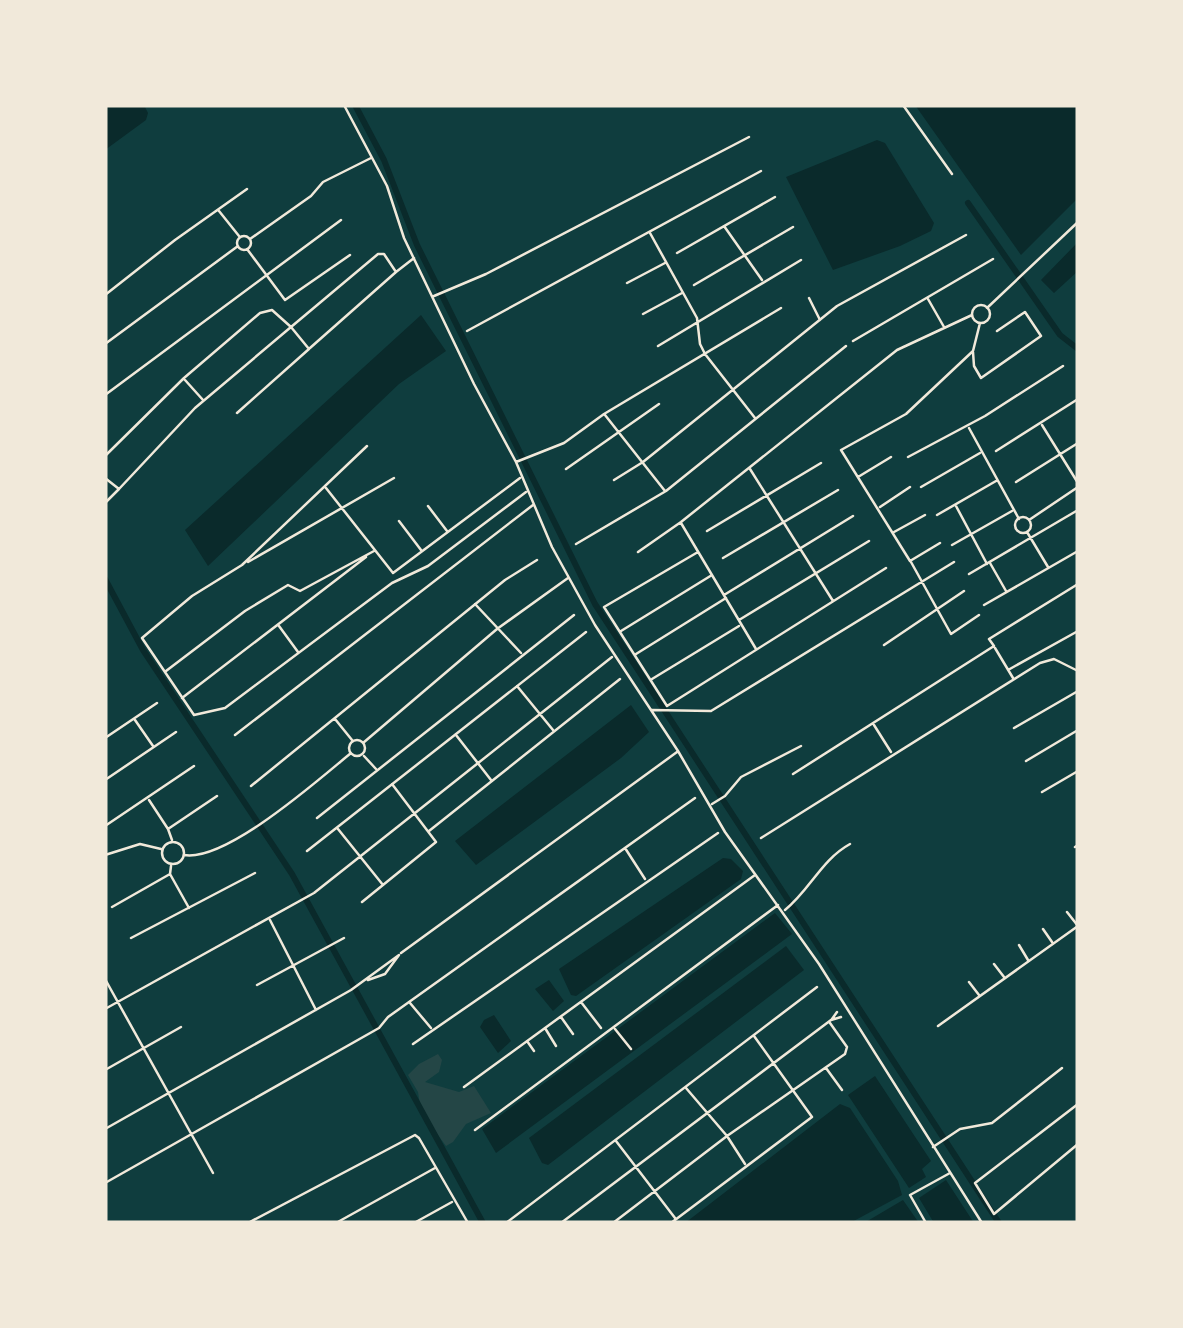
<svg xmlns="http://www.w3.org/2000/svg" width="1183" height="1328" font-family="'PT Sans Narrow',sans-serif">
<rect width="100%" height="100%" fill="#0f3d3e"/>
<!-- green -->
<path fill="#244646" d="M438,1054L442,1060L439,1072L425,1082L459,1092L474,1086L491,1113L466,1124L453,1142L446,1146L421,1112L418,1092L408,1075L419,1064Z"/>
<!-- water -->
<path fill="#0a2a2b" d="M105,105H144L148,113L146,120L105,150Z
M915,105H1078V198L1021,255Z
M877,140L885,143L934,223L931,231L900,246L833,270L786,177Z
M1078,242V271L1054,293L1041,280Z
M421,315L446,351L399,384L208,566L185,530Z
M631,705L649,732L621,758L476,865L455,841Z
M723,858L731,859L743,871L741,879L576,996L571,995L559,969Z
M775,913L792,934L496,1153L482,1129Z
M786,946L804,970L548,1165L542,1163L529,1138Z
M549,980L564,1001L553,1011L535,989Z
M494,1015L511,1041L498,1053L480,1027L484,1020Z
M875,1076L931,1161L922,1169L926,1177L909,1188L848,1095Z
M840,1104L850,1108L898,1181L902,1195L850,1223H685Z
M946,1180L974,1223H934L919,1198Z
M903,1200L919,1223H864Z"/>
<g fill="none" stroke-linecap="round" stroke-linejoin="round">
<!-- canal -->
<path stroke="#0a2a2b" stroke-width="6" d="M355,105L384,160L417,245L595,604L999,1223
M968,203L1060,335L1078,349
M105,579L143,650L292,874L483,1223"/>
<!-- minor -->
<path stroke="#f1e9da" stroke-width="2.5" d="M344,105L387,186L404,238L474,384L516,462L552,547L595,625L678,751L725,832L819,964L982,1223
M903,105L952,174
M219,211L239,236
M724,226L762,280
M650,233L697,318L700,344L705,354L755,418
M237 243a7 7 0 1 1 14 0a7 7 0 1 1-14 0Z
M250,239L311,196L323,182L371,158
M247,249L285,300L350,255
M677,253L775,197
M627,283L665,263
M694,285L793,227
M105,295L175,240L247,189
M434,296L486,274L749,137
M809,298L820,320
M928,299L944,327
M972 314a9 9 0 1 1 18 0a9 9 0 1 1-18 0Z
M987,308L1078,222
M643,314L682,293
M467,331L761,171
M853,341L993,259
M105,344L238,246
M658,346L801,260
M310,348L396,272
M973,352L974,366L981,378L1041,336L1025,312L997,331
M185,380L203,400
M105,395L341,220
M605,415L665,491
M1042,425L1078,483
M969,428L1019,519
M367,446L242,565L192,596L142,638L194,715L225,708L392,583L428,566L526,492
M996,451L1078,399
M105,456L184,378L260,313L272,310L291,327L378,254H384L396,272L414,258
M908,457L985,416L1063,366
M516,462L564,443L604,414L781,308
M566,469L659,404
M750,469L833,601
M858,477L891,457
M105,478L119,489L105,503
M614,480L643,462L837,306L966,235
M1016,482L1078,443
M921,487L980,453
M326,488L393,573L520,478
M119,489L195,408L291,327L309,349L237,413
M428,506L447,531
M956,506L987,564
M880,507L910,487
M937,515L996,481
M1015 525a8 8 0 1 1 16 0a8 8 0 1 1-16 0Z
M1029,520L1078,487
M399,521L421,550
M681,523L756,649
M707,531L821,463
M894,532L925,515
M1027,532L1048,567
M940,543L910,561L841,450L906,414L973,351L980,323
M576,544L666,491L846,346
M952,545L1012,511
M638,552L681,522L897,350L972,315
M698,552L604,607L667,706L886,568
M723,558L838,490
M248,562L394,478
M911,562L951,634L979,615
M990,563L1006,591
M969,574L1078,510
M724,595L853,516
M475,604L521,653
M984,605L1078,551
M739,620L869,541
M279,626L298,652
M621,631L712,575
M884,645L964,591
M995,648L1013,678
M636,654L726,598
M1008,670L1078,631
M166,671L245,611L288,585L300,591L374,551
M652,679L739,626
M517,686L553,730
M182,698L366,557
M652,710L711,711L954,562
M335,719L352,740
M135,720L153,746
M874,725L891,752
M1014,728L1078,691
M235,735L533,505
M456,735L491,780
M105,738L157,703
M349 748a8 8 0 1 1 16 0a8 8 0 1 1-16 0Z
M363,743L497,629L568,578
M364,756L376,769
M1026,761L1078,730
M793,774L994,646L989,639L1078,584
M105,780L176,732
M251,786L505,580L537,560
M1042,792L1078,771
M149,800L168,829L172,840
M712,804L725,796L741,777L801,746
M317,818L574,615
M105,826L194,766
M168,829L217,796
M338,829L383,885
M429,831L620,679
M761,838L1040,663L1054,659L1078,671
M162 853a11 11 0 1 1 22 0a11 11 0 1 1-22 0Z
M1075,847L1078,845
M625,848L645,879
M307,851L586,632
M105,855L140,844L161,849
M184,855C226,862 318,780 351,753
M171,866L170,874L189,908
M362,902L436,842L392,784
M112,907L170,874
M785,910C810,890 821,860 850,844
M270,920L316,1010
M1043,929L1052,942
M131,938L255,873
M1019,945L1028,960
M401,953L677,752
M994,964L1004,977
M105,979L213,1173
M969,982L979,995
M257,985L344,938
M581,1002L601,1028
M410,1003L431,1028
M105,1009L314,893L612,657
M561,1017L573,1034
M832,1019L837,1012
M938,1026L1078,926L1067,912
M545,1028L556,1046
M615,1029L631,1049
M527,1041L534,1051
M413,1044L718,833
M826,1068L842,1090
M105,1070L181,1027
M464,1087L755,875
M686,1088L727,1136L745,1164
M1078,1104L975,1183L994,1214L1078,1144
M105,1129L351,990L399,955L385,974L368,980
M475,1130L778,905
M616,1141L675,1218
M933,1147L960,1129L992,1123L1062,1068
M105,1183L379,1028L388,1017L695,798
M248,1223L415,1135L419,1138L468,1223
M336,1223L435,1168
M414,1223L452,1202
M506,1223L817,987
M561,1223L831,1020L841,1017
M613,1223L727,1136L845,1054L847,1047L830,1023
M671,1223L812,1117L754,1036
M926,1223L910,1195L950,1173"/>
</g>
<!-- border -->
<rect width="1183" height="1328" fill="none" stroke="#f1e9da" stroke-width="215"/>
</svg>
